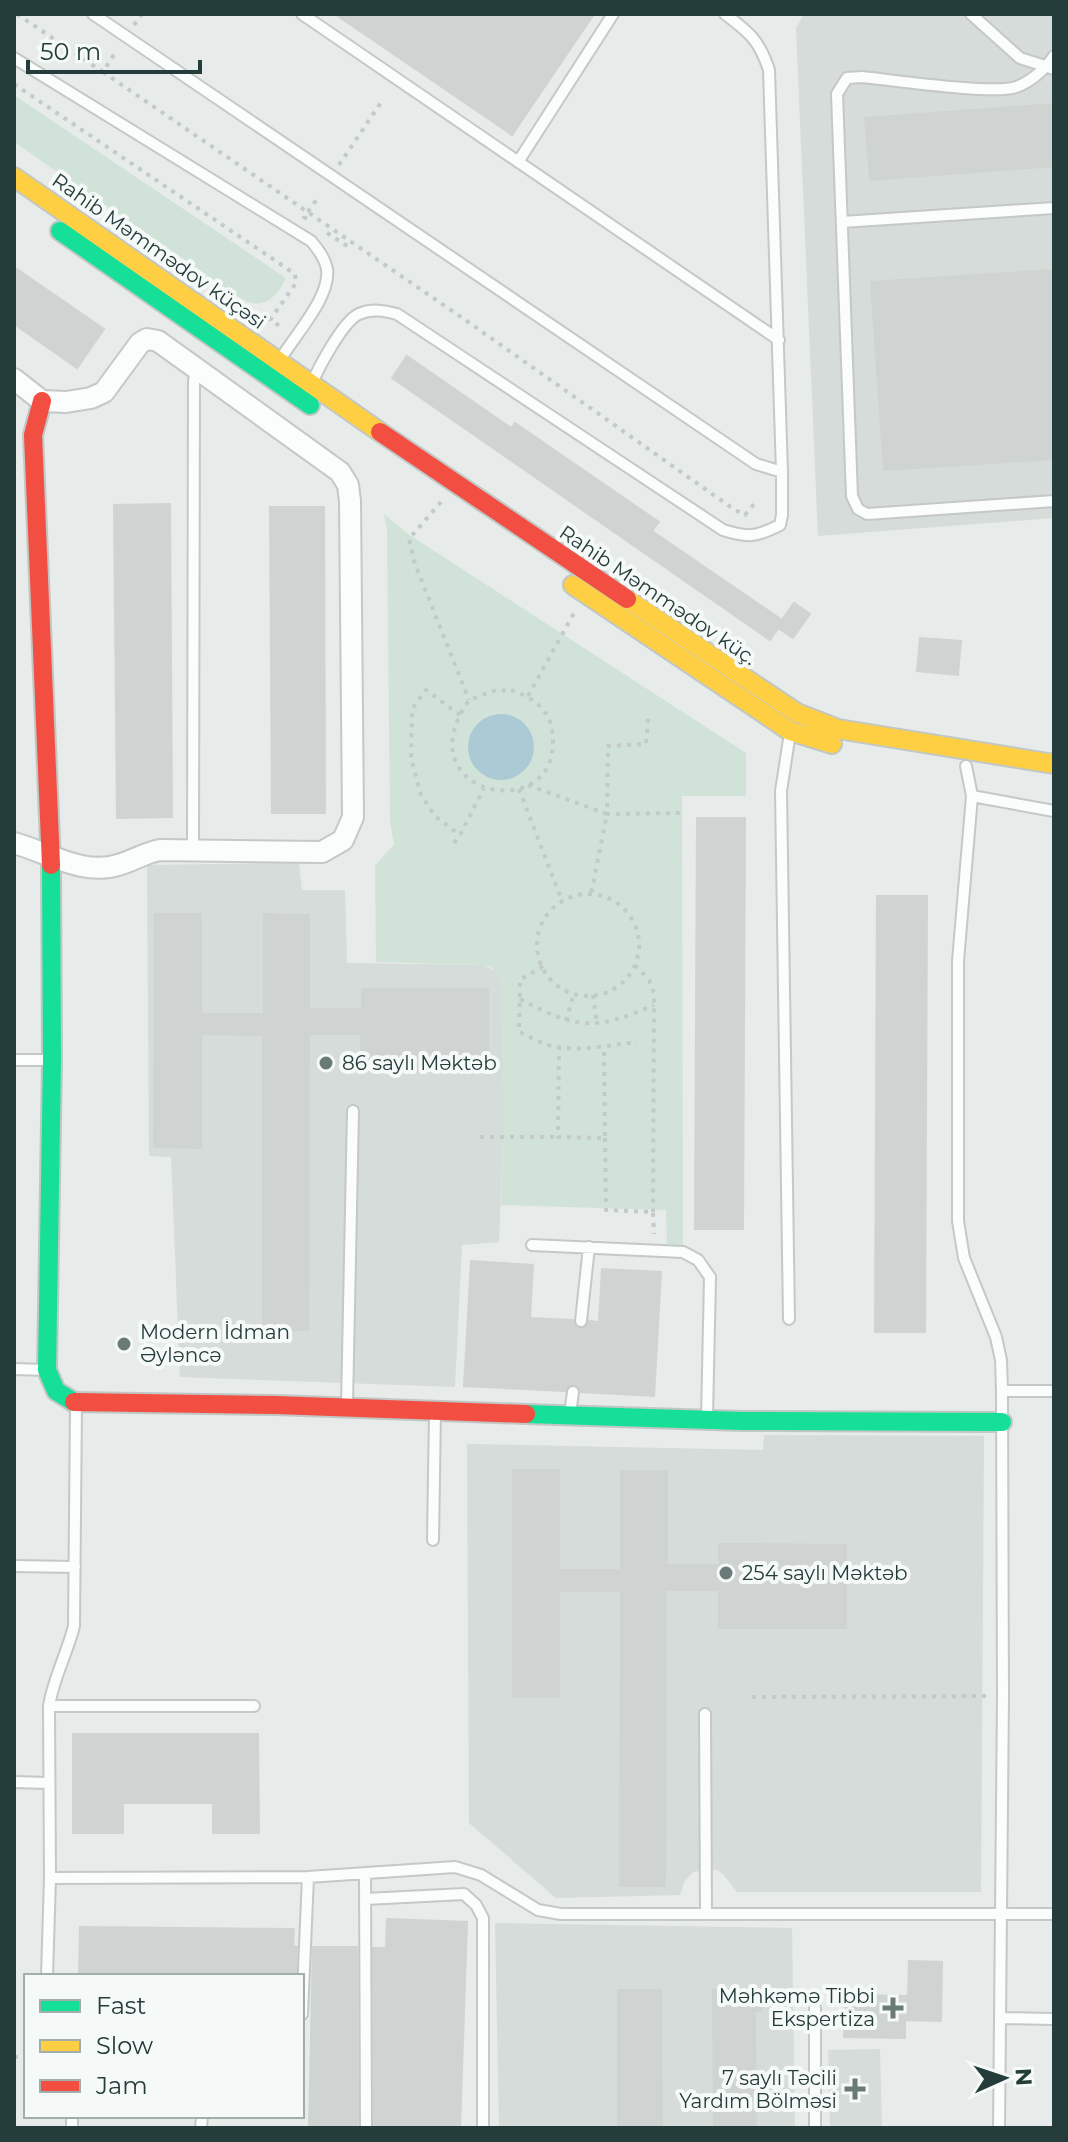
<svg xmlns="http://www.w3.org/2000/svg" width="1068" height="2142" font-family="Montserrat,sans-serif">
<rect width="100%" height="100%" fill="#e7ebe9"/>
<!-- built -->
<path fill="#d5dcd9" d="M804,14H1054V518L818,536L796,28Z
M299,863L302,890H345L347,963L484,965L498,973L503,984V1137L499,1242L462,1245L455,1387L180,1377L171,1157L149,1156L147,865Z
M764,1435L984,1436L981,1892H737L723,1874L717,1870H706L693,1872L684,1882L680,1895L556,1898L469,1823L467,1444L763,1450Z
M495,1923L792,1928L795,2128H499Z
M880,2049L882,2128H830L828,2050Z"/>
<!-- green -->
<path fill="#d1e3d8" d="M14,95L286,278C276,298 264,310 243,300L14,142Z
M384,514L408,534L746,753V796H682L683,1249L667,1245L666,1210L501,1205L503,1137L501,979L492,968L484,965L376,962L375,865L394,845L390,821L387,529Z"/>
<!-- water -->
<path fill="#abcad5" d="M468 747a33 33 0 1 1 66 0a33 33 0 1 1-66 0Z"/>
<!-- building -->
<path fill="#cfd4d2" stroke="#cfd4d2" stroke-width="2" d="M335,14H594L512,135Z
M1054,104V166L870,180L865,118Z
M14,267L104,329L77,368L14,324Z
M1054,270V459L884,470L871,282Z
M407,356L511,428L515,423L659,522L652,531L782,620L794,603L810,614L793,638L778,628L770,640L392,378Z
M170,504L172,817L117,818L114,505Z
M270,507H324L325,813H272Z
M920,638L961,641L958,675L917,671Z
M697,818H745L743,1229H695Z
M877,896H927L925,1332H875Z
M155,914H201V1014H264V914L309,915V1009H362V989H488V1072L361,1071V1034H309L308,1330H263V1035L201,1034V1148L154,1147Z
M471,1261L533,1265L530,1318L573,1320L576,1327L581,1329L587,1326L589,1321L599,1322L602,1269L661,1272L654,1396L581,1392L578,1386L573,1384L567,1387L565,1391L464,1386Z
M513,1470H559V1570H621V1471H667V1565H719V1544L846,1545V1628H719V1590H666L665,1886H620L621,1591H559V1697H513Z
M73,1734H258L259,1833H213V1803H123V1833H73Z
M387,1919L467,1922L460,2128H374L373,1948H386Z
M80,1927L294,1929L293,1946L297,1947L296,1976H79Z
M313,1947H357L358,2128H309Z
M909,1961L942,1962L941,2021L905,2020V2038L844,2037L845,1995L908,1996Z
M761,1989V2011H755L756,2128H714L713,1990Z
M618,1990H661L662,2128H618Z"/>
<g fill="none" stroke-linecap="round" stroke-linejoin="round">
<!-- lane casing -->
<g stroke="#c4c8c7" stroke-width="14">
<path id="lane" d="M93,14L756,464L782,472
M302,14L779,340
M971,14L1020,58L1054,69
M1054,56C1046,68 1031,82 1016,87C994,95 892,80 862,77L847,78L837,94L852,496L858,509L867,514L1054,501
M14,58L311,241C318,249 325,258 327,269C331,297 294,336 280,360
M518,162L613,14
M842,222L1054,208
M312,383C319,367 343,321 359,314C372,308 385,311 397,314L723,530C748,538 756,537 780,525L782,515V472L769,70C759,40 750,33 725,14
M966,766L972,796L958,961V1221L964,1258L996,1337L1001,1360L1002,1391L1003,1697L999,2128
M972,796L1054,811
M193,849L194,382L196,368
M14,1060H52
M532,1245L683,1252L698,1260L710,1277L707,1418
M789,1319L781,791L790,733
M581,1321L589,1247
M14,1369L47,1370
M1002,1391H1054
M347,1405L353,1111
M570,1414L573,1392
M433,1540L435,1412
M14,1566L75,1567
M49,1706H254
M705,1714L706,1913
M14,1782L48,1783
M365,1874L366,2128
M50,1878L308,1877L455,1867L481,1875L538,1910L561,1914H1054
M365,1899L464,1894L476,1905L483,1918V2128
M47,1976L50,1878L49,1706C53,1679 67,1654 74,1626L76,1405
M302,2014L308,1877
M1000,2018L1054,2019
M72,2128V2116
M201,2128L202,2116
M815,2128V2008"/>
</g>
<!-- street casing -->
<g stroke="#c4c8c7" stroke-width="24">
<path id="street" d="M14,379L42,401L66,402L91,398L104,392L140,343L147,339L158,341L340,472L348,485L350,501L353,817L343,840L322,852L160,850C144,853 133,861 118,865C83,876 47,852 14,843"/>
</g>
<!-- fast casing -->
<g stroke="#c1c7c5" stroke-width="22">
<path id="fast" d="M60,231L310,405
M51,865L52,1060L47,1370L56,1391L74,1402
M526,1414L743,1421L1002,1422"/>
</g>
<!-- slow casing -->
<g stroke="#c1c7c5" stroke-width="22">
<path id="slow" d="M14,177L380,432
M573,585L790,731L832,744
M627,599L797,713L838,729L1054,764"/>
</g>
<!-- jam casing -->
<g stroke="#c1c7c5" stroke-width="22">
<path id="jam" d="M42,401L33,435L51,865
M380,432L627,599
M74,1402L276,1405L526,1414"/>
</g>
<!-- path -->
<path stroke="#c2cbc9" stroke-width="4" stroke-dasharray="4 6" stroke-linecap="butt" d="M17,14L103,72L115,53
M134,25L142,14
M103,72L464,319L735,510L745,515L754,504
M14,84L295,274L296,283L270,320L280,326
M339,165L382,101
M307,219L304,217L317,199
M327,233L352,249
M441,502L409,539L415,564L469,700
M511,690C531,697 549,708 552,730C568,828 400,799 469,700L493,691Z
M528,696L574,613
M460,715L426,690L412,709L411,758L421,795L435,816L460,835L484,788
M648,719L646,744L608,746L607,814L681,813
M528,785L607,814L591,894
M519,789L562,901
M454,843L460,835
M537 945a51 51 0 1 1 102 0a51 51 0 1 1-102 0Z
M635,965L649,980L654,993L653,1212
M543,966L520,980L519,1032C529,1036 538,1042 548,1045C577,1053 608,1045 637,1042
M593,995L597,1024
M520,999C576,1029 596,1031 654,1005
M566,1021L574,993
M559,1046L558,1137L605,1138L604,1047
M480,1137H558
M605,1138L606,1210L653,1212L654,1234
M752,1697L989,1696
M14,2057L26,2056"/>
<!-- lane -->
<use href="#lane" stroke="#fbfcfc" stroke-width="10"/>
<!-- street -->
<use href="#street" stroke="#fbfcfc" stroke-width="20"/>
<!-- fast -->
<use href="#fast" stroke="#16e098" stroke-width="18"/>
<!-- slow -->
<use href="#slow" stroke="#ffcf43" stroke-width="18"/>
<!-- jam -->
<use href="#jam" stroke="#f24e42" stroke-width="18"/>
</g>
<!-- markers -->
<g fill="#697a77" stroke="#f5f9f8" stroke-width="3">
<circle cx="326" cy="1063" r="8"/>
<circle cx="124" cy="1344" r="8"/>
<circle cx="726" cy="1573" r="8"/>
<path d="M889 1996h8v8h8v8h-8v8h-8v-8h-8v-8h8z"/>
<path d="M851 2077h8v8h8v8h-8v8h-8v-8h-8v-8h8z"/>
</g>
<g text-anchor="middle" stroke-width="8" stroke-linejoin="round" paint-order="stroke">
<!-- street labels -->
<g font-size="20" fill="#253d3a" stroke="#f5f9f8">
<text transform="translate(159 251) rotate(35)" y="7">Rahib Məmmədov küçəsi</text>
<text transform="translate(658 595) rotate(34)" y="7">Rahib Məmmədov küç.</text>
</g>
<!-- poi labels -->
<g font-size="20" fill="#253d3a" stroke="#f5f9f8" text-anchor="start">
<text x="342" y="1070">86 saylı Məktəb</text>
<text x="140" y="1339">Modern İdman<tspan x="140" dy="23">Əyləncə</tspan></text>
<text x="742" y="1580">254 saylı Məktəb</text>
<text x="875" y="2003" text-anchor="end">Məhkəmə Tibbi<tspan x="875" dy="23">Ekspertiza</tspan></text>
<text x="837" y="2085" text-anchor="end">7 saylı Təcili<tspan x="837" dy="23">Yardım Bölməsi</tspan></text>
</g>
</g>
<!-- border -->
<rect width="1068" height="2142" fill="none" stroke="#253d3a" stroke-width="32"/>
<!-- legend -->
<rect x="24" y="1974" width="280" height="144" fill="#f5f9f8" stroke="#a2aeac" stroke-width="2"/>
<rect x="40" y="2000" width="40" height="12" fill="#16e098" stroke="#a2aeac" stroke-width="2"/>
<text x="96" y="2014" font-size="24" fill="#253d3a">Fast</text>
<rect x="40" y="2040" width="40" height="12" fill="#ffcf43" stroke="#a2aeac" stroke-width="2"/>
<text x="96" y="2054" font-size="24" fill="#253d3a">Slow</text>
<rect x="40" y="2080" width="40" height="12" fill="#f24e42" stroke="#a2aeac" stroke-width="2"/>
<text x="96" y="2094" font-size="24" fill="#253d3a">Jam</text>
<!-- north arrow -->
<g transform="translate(1004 2078) rotate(87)" stroke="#f5f9f8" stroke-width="6" paint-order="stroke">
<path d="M0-6L14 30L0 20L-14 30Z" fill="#253d3a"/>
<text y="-12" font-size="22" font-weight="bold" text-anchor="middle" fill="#253d3a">N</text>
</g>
<!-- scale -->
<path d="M28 60v12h172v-12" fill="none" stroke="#253d3a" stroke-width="4"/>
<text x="40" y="60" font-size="24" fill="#253d3a" stroke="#f5f9f8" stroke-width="6" paint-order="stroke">50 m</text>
</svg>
